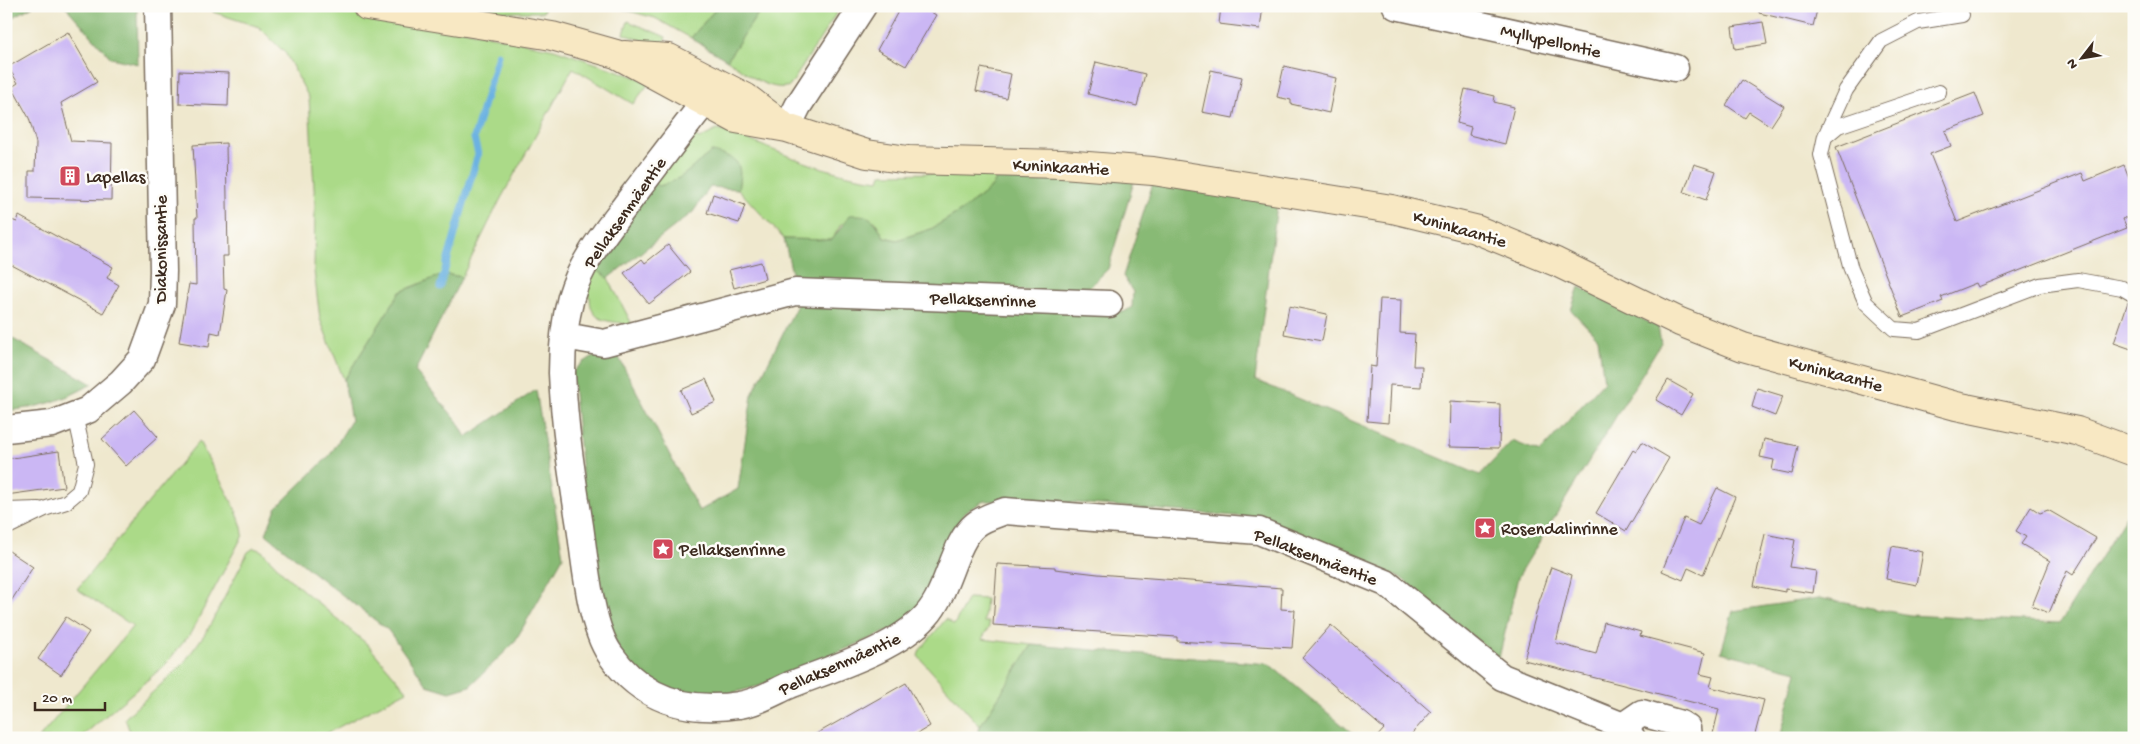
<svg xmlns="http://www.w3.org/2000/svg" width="2140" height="744" font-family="'Gochi Hand',sans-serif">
<rect width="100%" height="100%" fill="#fdfcf7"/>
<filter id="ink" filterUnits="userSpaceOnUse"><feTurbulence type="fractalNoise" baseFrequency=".02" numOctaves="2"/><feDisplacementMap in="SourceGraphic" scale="10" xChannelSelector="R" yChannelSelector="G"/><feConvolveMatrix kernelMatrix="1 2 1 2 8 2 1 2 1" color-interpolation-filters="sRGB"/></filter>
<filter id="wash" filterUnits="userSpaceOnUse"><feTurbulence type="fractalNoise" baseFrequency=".0096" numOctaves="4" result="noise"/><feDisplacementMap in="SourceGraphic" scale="20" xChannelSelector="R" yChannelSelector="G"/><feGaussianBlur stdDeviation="1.12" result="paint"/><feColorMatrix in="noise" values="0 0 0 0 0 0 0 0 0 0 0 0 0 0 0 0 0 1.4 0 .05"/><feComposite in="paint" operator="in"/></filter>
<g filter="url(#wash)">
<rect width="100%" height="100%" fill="#efe8ce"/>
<!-- green -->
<path fill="#abda88" stroke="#738253" d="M215,6H287L426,22L554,49L650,82L633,104L573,68L499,202L462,277L444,274L400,292L344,380L320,319L314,271L315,205L309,98L286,54L259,27L213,12Z
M449,6H545L543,12H504Z
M611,6H718L691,38L655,18Z
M763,6H841L790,86C768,93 745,71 727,60Z
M628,21L666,37L663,48L624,34Z
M717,130L729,132C777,151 827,175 879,180L881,174L1000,172L992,187L964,209L931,229L897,240L884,237L875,221L841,224L832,240L784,239L738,189C743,162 738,158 712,152C691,166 686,179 659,186L654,182L693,135L699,139Z
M593,267L608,278L634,328L625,329L622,323C603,321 590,319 590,297L583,293Z
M199,441C209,463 243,514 243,535L190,634L165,665L80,738H39L133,626L77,589Z
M254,548L262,551L286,576L367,644L407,691L318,738H132L125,718L183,664L207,631L248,552Z
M968,598L986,599L984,622H989V627L982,639L1032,645L980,726L918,656L920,650L946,619L954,625Z"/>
<!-- forest -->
<path fill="#88ba74" stroke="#627249" d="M6,6H33L6,21Z
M65,6H135L137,10L138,64L111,58Z
M718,6H763L727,60L691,38Z
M712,152C738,158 743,162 738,189L710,187L693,212L608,278L593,267L654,182L659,186C686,179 691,166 712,152Z
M1000,172L1135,178L1108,269L1084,292L795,286L784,239L832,240L850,215C871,214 874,219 884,237L897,240L931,229L964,209L992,187Z
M1153,183L1277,204L1255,380L1480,475L1512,441L1540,452L1604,381L1598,338L1571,310L1579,287L1658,327L1661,343L1518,577L1499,658L1400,577L1260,518L1053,501H984L965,512L927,599L902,625L759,686L716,697L679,693L647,680L622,655L603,617L583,484L572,373L581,364L592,357L615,350L699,511L738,489L752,395L799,301L1124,312L1132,307L1133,292L1123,276Z
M444,274L462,277L415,371L457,421L466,437L536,390L563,557L514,643L470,686L450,692L427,685L388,630L315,574L266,534L276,508L330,455L351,421L344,380L400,292Z
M6,335L92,384C62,401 41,407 6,411Z
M2134,503V738H1780L1797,671L1721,652L1733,611L1819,598L1909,615L2060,623Z
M1032,645L1269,664L1358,738H977L980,726Z"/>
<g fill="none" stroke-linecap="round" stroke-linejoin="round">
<!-- stream -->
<path stroke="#6cb2e2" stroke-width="7" d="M440,287L478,154L474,138L498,55"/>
</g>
<g id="blocks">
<!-- building -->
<path fill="#cbb7f4" d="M901,6H920L936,15L906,66L877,50Z
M1221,6H1263L1260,29L1219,24Z
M1760,6H1818L1813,26L1759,13Z
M1763,22L1767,44L1735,49L1732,27Z
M68,32L97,82L61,103L71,141L112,143L111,200L29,198V171H35L36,143L29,118L12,87L18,83L8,67Z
M1096,62L1145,74L1137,106L1088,94Z
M1284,66L1336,78L1329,113L1291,104V100L1277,97Z
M981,68L1011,74L1006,98L976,91Z
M1211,70L1242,77L1233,118L1202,112Z
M180,71L229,73L228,106L179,104Z
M1742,80L1784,106L1771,126L1749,112L1745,118L1726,105Z
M1465,89L1495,96L1494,102L1514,107L1505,144L1469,135L1471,127L1457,123Z
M1975,93L1984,116L1945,131L1951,146L1930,154L1957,222L2082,173L2085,181L2124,165L2134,190V214L2123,219L2127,228L1978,287L1976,283L1941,297L1943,301L1902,317L1836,147Z
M226,143L228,256H223L224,289L227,290L220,334L211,332L209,347L179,342L189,284L196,285L195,218H197L193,145Z
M1694,164L1716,171L1706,200L1684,192Z
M713,194L745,205L739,223L707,213Z
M19,216L113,267L107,278L119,285L103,313L6,262V218L17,222Z
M668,245L690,272L649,304L624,273L642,259L645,263Z
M761,262L765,279L734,288L729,270Z
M1380,299L1401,300L1400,333L1415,334L1413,366H1422L1421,387L1390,385L1388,423L1367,421L1370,366L1376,367Z
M2128,302L2134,304V350L2114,343Z
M1289,306L1327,314L1322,341L1284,334Z
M706,379L716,402L691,413L681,390Z
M1668,380L1693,394L1681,415L1656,400Z
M1757,388L1783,396L1775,416L1752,407Z
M1450,401L1500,404L1499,448L1449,447Z
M134,410L158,437L126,466L102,439Z
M1764,439L1798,446L1792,474L1772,470L1774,460L1760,457Z
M1642,442L1669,458L1626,531L1596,513L1633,450L1636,452Z
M59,451L64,487L6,495V459Z
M1717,488L1735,497L1703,575L1688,568L1683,580L1662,571L1684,518L1699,525Z
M2031,507L2040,513L2048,510L2096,538L2073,575L2067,571L2049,613L2032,606L2050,561L2021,544L2026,537L2016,531Z
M1765,534L1795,540L1790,567L1816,571L1813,593L1785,589V592L1754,586Z
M1892,546L1923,552L1917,585L1886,579Z
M6,549L33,567L6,609Z
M997,564L1055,567V569L1098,574L1282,588L1281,609L1295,610L1292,648L1177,641V637L993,625Z
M1551,567L1572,575L1556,643L1596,654L1604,622L1641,632L1640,636L1705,653L1700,674L1713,677L1710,687L1764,700L1754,738H1712L1719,709L1524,660L1539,602Z
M66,617L89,632L61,675L38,659Z
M1331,625L1431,712L1408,738H1376L1384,729L1302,658Z
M906,683L930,726L910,738H809Z"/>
</g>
</g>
<g filter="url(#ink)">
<use href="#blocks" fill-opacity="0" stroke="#7a6c5c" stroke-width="1"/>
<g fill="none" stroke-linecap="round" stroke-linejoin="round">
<!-- lane casing -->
<g stroke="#7a6c5c" stroke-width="16">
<path id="lane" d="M1962,15L1918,22L1881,41L1846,90L1825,136L1821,155L1851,269L1866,303L1894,329L1919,331L2040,285L2078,280L2122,288L2134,295
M1826,136L1838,126L1939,92
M6,510L39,509
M6,528L47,508L66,502L79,491L86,464L75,415"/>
</g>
<!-- street casing -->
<g stroke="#7a6c5c" stroke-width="29">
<path id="street" d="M1396,6L1675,68
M715,82L704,103C680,133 657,164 634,194C611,226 582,258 571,297C565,320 562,349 562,373C564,424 572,476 580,526C585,561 590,625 610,654C641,699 686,713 739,705C756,703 774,692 790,685C832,668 895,650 926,616C949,591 953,543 975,525C983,518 995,515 1005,511L1259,531L1386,583L1502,677L1623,726L1632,738
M787,128L798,106L863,6
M565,336L604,343L795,292L1109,304
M6,429L52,424L88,410L121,382L142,359L162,304L163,271L158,6
M1623,726L1642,713L1681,724L1687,728L1688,738"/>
</g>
<!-- secondary casing -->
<g stroke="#7a6c5c" stroke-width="30">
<path id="secondary" d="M367,6L552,36L616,54L736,119L787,128L867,154L908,160L1062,164L1153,171L1392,209L1475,229L1556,262L1680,322L1743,347L1956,406L2077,431L2134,452
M624,55L669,58L745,97L782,125"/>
</g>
<!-- lane -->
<use href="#lane" stroke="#fff" stroke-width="14"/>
<!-- street -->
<use href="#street" stroke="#fff" stroke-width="26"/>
<!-- secondary -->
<use href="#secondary" stroke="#f8e8c3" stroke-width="28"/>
</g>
</g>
<!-- icons -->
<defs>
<g id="building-square" transform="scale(1.125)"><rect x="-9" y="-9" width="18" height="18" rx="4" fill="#d1495b" stroke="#fdfcf7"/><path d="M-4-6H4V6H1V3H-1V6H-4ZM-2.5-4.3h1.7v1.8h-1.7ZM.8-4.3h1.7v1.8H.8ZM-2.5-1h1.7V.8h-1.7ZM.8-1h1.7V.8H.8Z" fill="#fff"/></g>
<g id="sight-square" transform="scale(1.125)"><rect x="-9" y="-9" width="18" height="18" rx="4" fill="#d1495b" stroke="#fdfcf7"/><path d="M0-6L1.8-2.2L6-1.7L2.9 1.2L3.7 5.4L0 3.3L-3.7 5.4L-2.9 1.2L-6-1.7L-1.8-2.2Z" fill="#fff"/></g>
</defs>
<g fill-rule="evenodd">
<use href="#building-square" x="70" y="176"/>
<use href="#sight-square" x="1485" y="528"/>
<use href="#sight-square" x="663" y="549"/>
</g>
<g text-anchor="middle" stroke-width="5" stroke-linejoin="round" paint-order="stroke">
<!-- street labels -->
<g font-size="18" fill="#3b2a1e" stroke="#fdfcf7">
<text transform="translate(1551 40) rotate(13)" y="6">Myllypellontie</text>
<text transform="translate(1061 166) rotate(3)" y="6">Kuninkaantie</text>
<text transform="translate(624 212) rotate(-55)" y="6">Pellaksenmäentie</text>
<text transform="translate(1460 228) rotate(16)" y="6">Kuninkaantie</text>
<text transform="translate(160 249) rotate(-90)" y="6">Diakonissantie</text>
<text transform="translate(983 299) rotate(2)" y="6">Pellaksenrinne</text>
<text transform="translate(1836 373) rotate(15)" y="6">Kuninkaantie</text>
<text transform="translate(1316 556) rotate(21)" y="6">Pellaksenmäentie</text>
<text transform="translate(839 663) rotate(-24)" y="6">Pellaksenmäentie</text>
</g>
<!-- poi labels -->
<g font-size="18" fill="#3b2a1e" stroke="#fdfcf7" text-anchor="start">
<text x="86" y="182">Lapellas</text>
<text x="1501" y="534">Rosendalinrinne</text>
<text x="679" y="555">Pellaksenrinne</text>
</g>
</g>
<!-- margin -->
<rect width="2140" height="744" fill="none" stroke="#fdfcf7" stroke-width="25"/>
<!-- north arrow -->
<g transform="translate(2082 58) rotate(239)" stroke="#fdfcf7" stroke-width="4" paint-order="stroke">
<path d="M0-4L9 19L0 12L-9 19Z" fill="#3b2a1e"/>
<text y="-8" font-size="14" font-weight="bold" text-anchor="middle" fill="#3b2a1e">N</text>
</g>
<!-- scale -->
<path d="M35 702v8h70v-8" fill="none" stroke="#3b2a1e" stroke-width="2.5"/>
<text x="42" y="702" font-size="15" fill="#3b2a1e" stroke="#fdfcf7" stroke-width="4" paint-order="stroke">20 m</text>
</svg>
